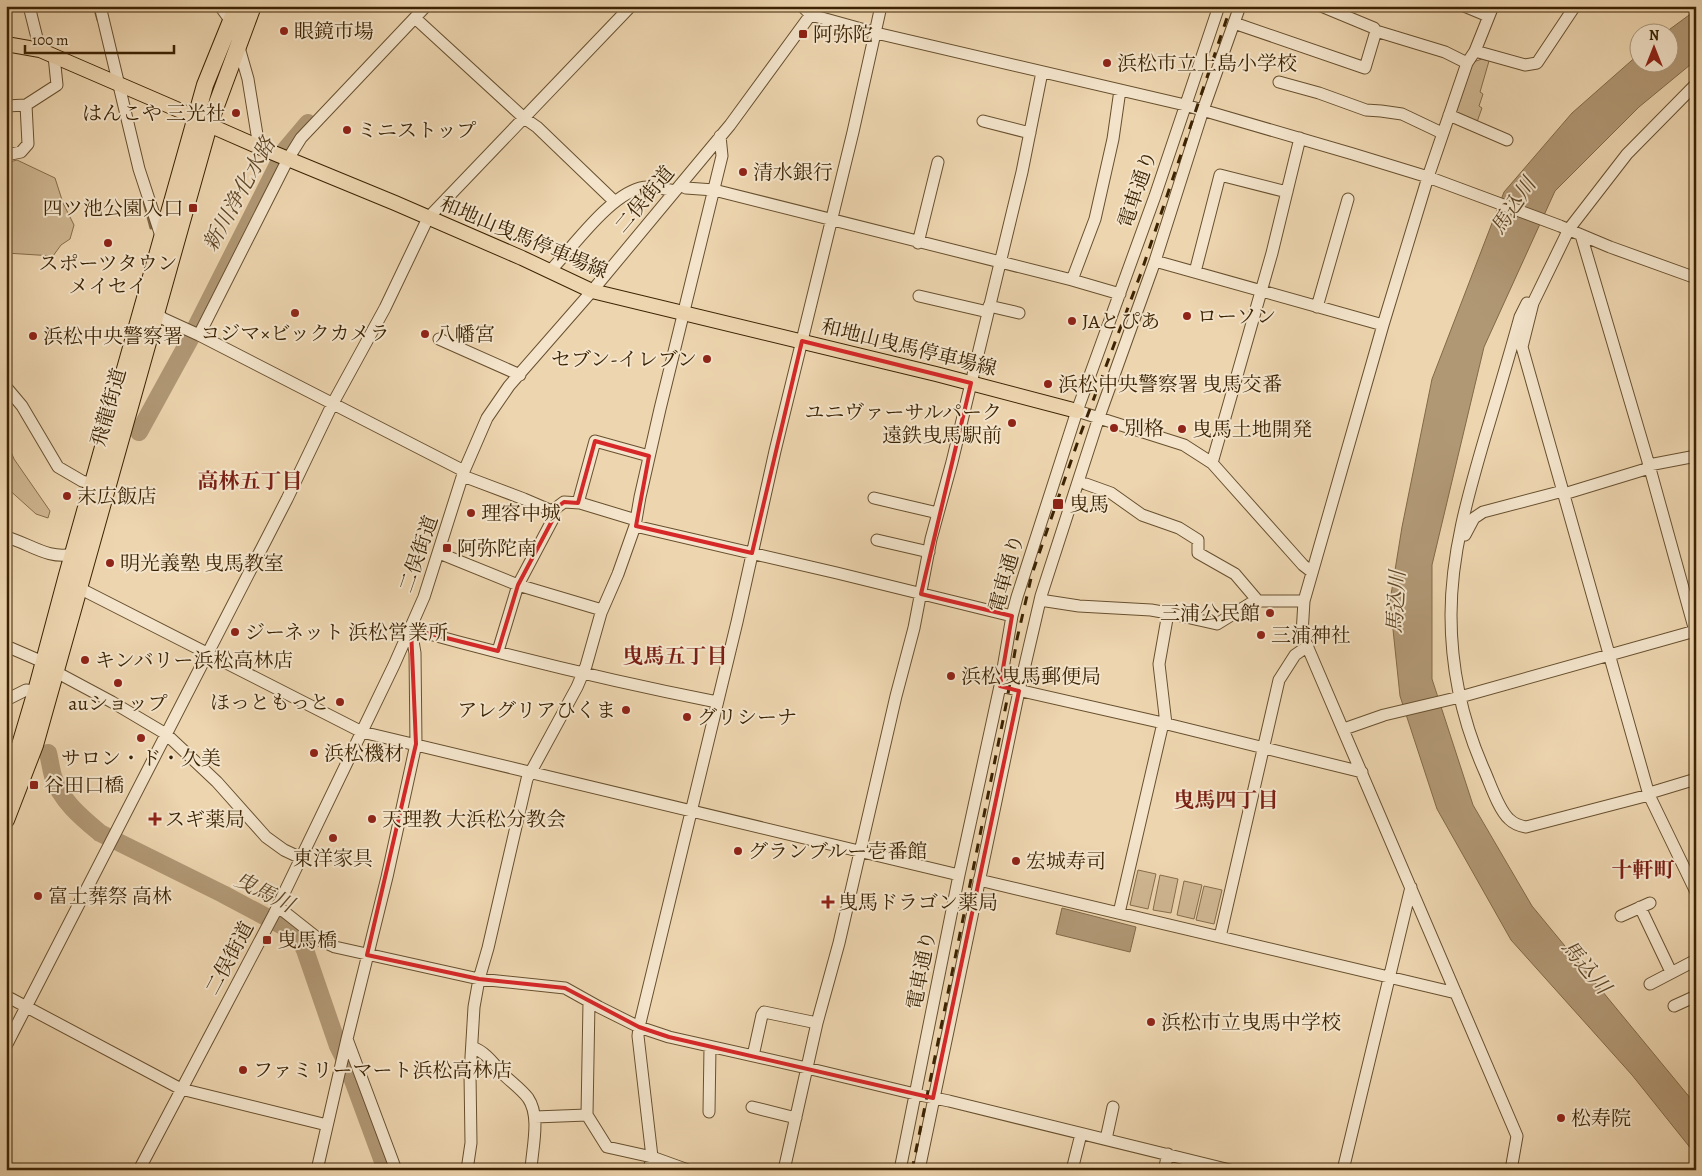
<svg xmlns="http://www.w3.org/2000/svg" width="1702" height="1176" font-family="Alegreya,'Noto Serif JP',serif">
<rect width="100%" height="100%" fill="#edd5af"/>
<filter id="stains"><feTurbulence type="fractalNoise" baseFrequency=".004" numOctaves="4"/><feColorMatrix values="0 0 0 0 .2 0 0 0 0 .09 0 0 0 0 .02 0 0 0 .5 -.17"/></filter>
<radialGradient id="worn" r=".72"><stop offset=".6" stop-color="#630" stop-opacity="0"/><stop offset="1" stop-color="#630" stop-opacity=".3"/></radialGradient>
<!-- green -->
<path fill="#cfb792" stroke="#866d4a" d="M1482,59L1489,61L1480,92L1483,94L1479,106L1482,108L1477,122L1456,112L1472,65L1476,61Z
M17,160L55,178L63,203L74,225L70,239L61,245L53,256L6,253V163Z
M6,439L14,459L50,511L48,518L36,514L6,487Z
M1138,870L1156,874L1148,909L1130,905Z
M1160,875L1178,879L1171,913L1153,910Z
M1184,881L1202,885L1194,919L1177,915Z
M1204,886L1222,890L1214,924L1196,920Z"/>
<!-- water -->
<path fill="#b19875" stroke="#826947" d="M1696,10V60L1639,107L1555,191L1484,347L1432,565V679L1473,805L1532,906L1696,1105V1155L1632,1075L1511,940L1437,809L1400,696L1390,601L1402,527L1432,379L1504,192L1572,113L1639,54L1640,62H1670V32H1666Z
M1062,908L1136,927L1130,952L1056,934Z"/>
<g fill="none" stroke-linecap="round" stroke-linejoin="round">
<!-- stream -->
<path stroke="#826947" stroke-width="3" d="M94,6L98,20
M144,202L151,228"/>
<!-- river -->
<path stroke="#b19875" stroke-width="18" d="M139,432L190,339L286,149L308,123
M48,753C50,761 51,769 53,776C60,800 82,818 100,833L223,894L296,933L305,950L338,1046L347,1064L386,1170"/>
<!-- minor casing -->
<g stroke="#68502e" stroke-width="13">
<path id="minor" d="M29,6L40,50
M100,6L139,169L162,239
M220,6L230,20L232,26
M426,6L301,138L288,159L199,335L464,471
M802,6L811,15L876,33L1185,105L1353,154L1428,177L1560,226L1610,247L1696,278
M1321,6L1374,28L1376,31L1445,52L1467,63
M1464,6L1488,16
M1493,6L1475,51L1467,63L1428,177L1383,325L1304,601L1302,634L1517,1136L1511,1170
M415,18L524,118L537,127L614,201
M1234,23L1365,68L1376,31
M238,44L248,79L259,147
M1475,51L1525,65L1537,63L1575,6
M1279,82L1319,93L1366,110L1381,111L1402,114L1442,133
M1696,84L1627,154L1569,229L1533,303L1522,347L1649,795L1696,892
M1120,90L1113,139L1095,219L1072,280L1120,294
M6,106L26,105L57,85L54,56
M1449,115L1507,140
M983,121L1030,133
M6,155L21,152L28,144L26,105
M680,185L686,188L714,190L1072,280
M1581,235L1649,465L1695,631
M918,243L938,162
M1155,261L1383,325
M550,271C573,247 608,197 640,188C651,185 664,189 675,191
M1195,272L1220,175L1287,192
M919,296L988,312
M1527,303L1520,317C1509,357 1497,397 1485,437C1468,495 1451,554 1451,615C1451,669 1463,723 1485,772C1491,786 1499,810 1509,819C1514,824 1520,826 1526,827L1649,795L1653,792L1696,779
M989,306L1019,313
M1317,307L1348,199
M152,311L164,319L199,335
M439,339L520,375
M6,387L22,406L58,467L82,481L93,484
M1077,411L1184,445L1212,463L1303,565L1312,572
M1212,463L1272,253L1300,138
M463,476L524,499L552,511L564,502L580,503L636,520
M1086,484L1111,493L1142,515L1179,528L1198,540V553L1235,574L1258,601H1304
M1564,494L1646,469L1649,465L1696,456
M874,498L938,513
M578,503L595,441L649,456
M635,526L837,573L1012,616
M1465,535L1474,518L1483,512L1563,491
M6,537C29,543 48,560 73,554
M877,540L929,552
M439,553L518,585L602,610
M79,588L362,732L959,875
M1040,600L1079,606L1151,610L1168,613L1159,664L1166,724
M1168,613L1217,624L1256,600
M6,646L43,662L56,672L112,702L166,734L217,782L266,837L284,850L301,858
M498,651L518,585L553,519L552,511
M1000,686L1163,723L1362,772
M6,700L26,690L36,691
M1344,729L1384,715L1460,697L1695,631L1696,633
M979,880L1456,993
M277,906L320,940L335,947L479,979L565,988L599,1007L639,1027L669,1037L811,1069L915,1094L949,1101L1230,1170
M1640,907L1671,972
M1119,913L1163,723
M1621,916L1650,903
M1220,937L1279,680L1295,655L1308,646
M1650,984L1696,960
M6,996L181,1089L327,1125
M1674,1006L1696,996
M347,1039L396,1170
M6,1046L287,499L333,403L385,308L428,218L631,6
M472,1047C486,1052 493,1063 503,1074C511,1082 521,1089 528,1098C541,1117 532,1148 531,1170
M753,1056L762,1015L764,1012L817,1023
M752,1107L796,1118
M709,1112L710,1047
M587,1115L589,1002
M535,1117L587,1115L607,1147L652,1157L688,1170
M1106,1139L1113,1107
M139,1170L274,914L394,665L424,597L464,471L487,418L509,386L592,291L730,125L817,6
M317,1170L347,1039L387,877L416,744L415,653L411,629C512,657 615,682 717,702
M467,1170L471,1143L470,1074L474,1007L479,979L488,948L527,779L577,687L586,666L601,613L618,574L635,526L640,497L660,409L722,156L720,136
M649,1170L652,1157L638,1036L639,1027L737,622L775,451L853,132L881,6
M784,1170L817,1023L839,943L896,696L914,628L931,539L952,462L1022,172L1042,72
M900,1170L959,875L1000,686L1012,616L1017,597L1077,411L1155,196L1219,6
M919,1170L1019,691L1041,596L1099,417L1155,261L1203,110L1240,6
M1072,1170L1081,1134
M1164,1170L1168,1154
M1343,1170L1411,887"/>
</g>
<!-- major casing -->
<g stroke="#3c2303" stroke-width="16">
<path id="major" d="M6,44L40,50L188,114L196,116L209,125L259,147L395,203L522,258L592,291L936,374L1077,411"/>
</g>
<!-- highway casing -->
<g stroke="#3c2303" stroke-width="18">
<path id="highway" d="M6,792L36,691L67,575L205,85L237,6
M6,820L35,745L209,125L253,6"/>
</g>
<!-- minor -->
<use href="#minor" stroke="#f3e4cb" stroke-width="11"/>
<!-- major -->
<use href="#major" stroke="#edd5af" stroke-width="14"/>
<!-- highway -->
<use href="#highway" stroke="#edd5af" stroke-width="16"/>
<!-- rail -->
<path stroke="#3c2303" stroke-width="3" stroke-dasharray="9 9" stroke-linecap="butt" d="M912,1170L977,850L1007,700L1017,639L1032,574L1079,438L1141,273L1231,6"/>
</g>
<!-- marked area -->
<path fill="none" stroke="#d62828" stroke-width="4" stroke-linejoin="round" d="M802,341L971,383L921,594L1012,616L1000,686L1019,691L933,1098L669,1037L639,1027L565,988L479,979L367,955L416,744L411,629L498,651L518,585L553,519L552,511L564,502L578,503L595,441L649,456L636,526L752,553Z"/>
<!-- markers -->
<g fill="#8f2418" stroke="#f3e4cb" stroke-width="2">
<circle cx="284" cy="31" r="5"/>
<rect x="798" y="29" width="10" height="10" rx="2.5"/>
<circle cx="1107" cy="63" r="5"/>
<circle cx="236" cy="113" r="5"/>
<circle cx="347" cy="130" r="5"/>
<circle cx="743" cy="172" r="5"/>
<rect x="188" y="203" width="10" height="10" rx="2.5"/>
<circle cx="108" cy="243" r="5"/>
<circle cx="295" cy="313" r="5"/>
<circle cx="1187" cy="316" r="5"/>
<circle cx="1072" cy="321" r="5"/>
<circle cx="425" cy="334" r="5"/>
<circle cx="33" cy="336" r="5"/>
<circle cx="707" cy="359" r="5"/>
<circle cx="1048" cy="384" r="5"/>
<circle cx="1012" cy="423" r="5"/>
<circle cx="1114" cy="428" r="5"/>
<circle cx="1182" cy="429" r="5"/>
<circle cx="67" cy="496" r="5"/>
<rect x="1052" y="498" width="12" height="12" rx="2.5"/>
<circle cx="471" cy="513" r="5"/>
<rect x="442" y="543" width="10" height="10" rx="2.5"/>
<circle cx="110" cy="563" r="5"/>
<circle cx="1270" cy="613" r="5"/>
<circle cx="235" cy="632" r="5"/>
<circle cx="1261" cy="635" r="5"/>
<circle cx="85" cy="660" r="5"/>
<circle cx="951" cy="676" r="5"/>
<circle cx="118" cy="683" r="5"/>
<circle cx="340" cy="702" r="5"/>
<circle cx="626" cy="710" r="5"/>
<circle cx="687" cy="717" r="5"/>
<circle cx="141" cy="738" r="5"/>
<circle cx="314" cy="753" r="5"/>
<rect x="29" y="780" width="10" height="10" rx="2.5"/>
<path d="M152.5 811.5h5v5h5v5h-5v5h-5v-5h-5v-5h5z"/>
<circle cx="372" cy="819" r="5"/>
<circle cx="333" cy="838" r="5"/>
<circle cx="738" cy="851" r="5"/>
<circle cx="1016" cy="861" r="5"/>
<circle cx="38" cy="896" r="5"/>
<path d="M825.5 894.5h5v5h5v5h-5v5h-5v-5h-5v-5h5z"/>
<rect x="262" y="935" width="10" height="10" rx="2.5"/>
<circle cx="1151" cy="1022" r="5"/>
<circle cx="243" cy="1070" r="5"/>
<circle cx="1561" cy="1118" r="5"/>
</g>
<g text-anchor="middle" stroke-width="4" stroke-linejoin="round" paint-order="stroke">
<!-- poi labels -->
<g font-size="20" fill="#3c2303" stroke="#f3e4cb" text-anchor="start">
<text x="294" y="38">眼鏡市場</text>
<text x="813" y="41">阿弥陀</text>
<text x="1117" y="70">浜松市立上島小学校</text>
<text x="226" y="120" text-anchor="end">はんこや 三光社</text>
<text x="357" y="137">ミニストップ</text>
<text x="753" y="179">清水銀行</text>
<text x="183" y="215" text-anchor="end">四ツ池公園入口</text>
<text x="108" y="270" text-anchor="middle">スポーツタウン<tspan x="108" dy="23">メイセイ</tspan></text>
<text x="1197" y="323">ローソン</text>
<text x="1082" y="328">JAとぴあ</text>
<text x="295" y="340" text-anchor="middle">コジマ×ビックカメラ</text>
<text x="435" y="341">八幡宮</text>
<text x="43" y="343">浜松中央警察署</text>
<text x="697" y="366" text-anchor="end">セブン-イレブン</text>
<text x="1058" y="391">浜松中央警察署 曳馬交番</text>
<text x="1002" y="419" text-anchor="end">ユニヴァーサルパーク<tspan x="1002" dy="23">遠鉄曳馬駅前</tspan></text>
<text x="1124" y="435">別格</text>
<text x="1192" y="436">曳馬土地開発</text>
<text x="77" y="503">末広飯店</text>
<text x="1069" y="511">曳馬</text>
<text x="481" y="520">理容中城</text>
<text x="457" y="555">阿弥陀南</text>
<text x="120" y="570">明光義塾 曳馬教室</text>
<text x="1260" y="620" text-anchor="end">三浦公民館</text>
<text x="245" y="639">ジーネット 浜松営業所</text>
<text x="1271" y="642">三浦神社</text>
<text x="95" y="667">キンバリー浜松高林店</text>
<text x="961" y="683">浜松曳馬郵便局</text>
<text x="330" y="709" text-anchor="end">ほっともっと</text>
<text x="118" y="710" text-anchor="middle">auショップ</text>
<text x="616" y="717" text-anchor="end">アレグリアひくま</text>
<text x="697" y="724">グリシーナ</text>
<text x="324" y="760">浜松機材</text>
<text x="141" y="765" text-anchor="middle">サロン・ド・久美</text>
<text x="44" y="792">谷田口橋</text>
<text x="165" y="826">スギ薬局</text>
<text x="382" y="826">天理教 大浜松分教会</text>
<text x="748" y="858">グランブルー壱番館</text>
<text x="333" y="865" text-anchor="middle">東洋家具</text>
<text x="1026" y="868">宏城寿司</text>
<text x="48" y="903">富士葬祭 高林</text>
<text x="838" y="909">曳馬ドラゴン薬局</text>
<text x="277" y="947">曳馬橋</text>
<text x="1161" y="1029">浜松市立曳馬中学校</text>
<text x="253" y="1077">ファミリーマート浜松高林店</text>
<text x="1571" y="1125">松寿院</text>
</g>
<!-- street labels -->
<g font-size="20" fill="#3c2303" stroke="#f3e4cb">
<text transform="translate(1137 189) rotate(-71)" y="7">電車通り</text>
<text transform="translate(644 199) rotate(-50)" y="7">二俣街道</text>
<text transform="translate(524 237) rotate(23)" y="7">和地山曳馬停車場線</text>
<text transform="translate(909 347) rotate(14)" y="7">和地山曳馬停車場線</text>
<text transform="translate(108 407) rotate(-74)" y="7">飛龍街道</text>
<text transform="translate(418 554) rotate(-71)" y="7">二俣街道</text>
<text transform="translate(1006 573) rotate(-74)" y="7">電車通り</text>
<text transform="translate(229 958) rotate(-62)" y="7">二俣街道</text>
<text transform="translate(921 970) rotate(-79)" y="7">電車通り</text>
</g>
<!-- water labels -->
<g font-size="21" font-style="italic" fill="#5f4625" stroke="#f3e4cb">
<text transform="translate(239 194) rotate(-61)" y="7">新川浄化水路</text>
<text transform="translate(1513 206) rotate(-56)" y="7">馬込川</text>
<text transform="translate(1396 602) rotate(-87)" y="7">馬込川</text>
<text transform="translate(264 892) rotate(27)" y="7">曳馬川</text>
<text transform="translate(1586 967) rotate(50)" y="7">馬込川</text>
</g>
<!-- neighbourhood labels -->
<g font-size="21" font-weight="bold" fill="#7a1f14" stroke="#f3e4cb">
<text x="250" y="488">高林五丁目</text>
<text x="675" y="663">曳馬五丁目</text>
<text x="1226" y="807">曳馬四丁目</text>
<text x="1643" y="877">十軒町</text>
</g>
</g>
<!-- margin -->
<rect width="1702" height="1176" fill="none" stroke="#edd5af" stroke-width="25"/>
<rect x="8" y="8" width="1687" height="1161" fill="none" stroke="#3c2303" stroke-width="2.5"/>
<rect x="12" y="12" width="1677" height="1151" fill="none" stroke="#3c2303"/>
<!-- north arrow -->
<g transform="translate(1654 48)"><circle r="24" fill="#f3e4cb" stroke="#aa977b"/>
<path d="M0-4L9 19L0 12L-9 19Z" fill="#8f2418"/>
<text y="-8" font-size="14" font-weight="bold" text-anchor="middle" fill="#3c2303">N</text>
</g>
<!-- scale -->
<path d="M25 45v8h149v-8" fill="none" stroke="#3c2303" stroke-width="2.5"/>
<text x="32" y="45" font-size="15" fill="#3c2303" stroke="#f3e4cb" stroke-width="4" paint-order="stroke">100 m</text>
<rect width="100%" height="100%" filter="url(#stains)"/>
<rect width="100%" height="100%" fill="url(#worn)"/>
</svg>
